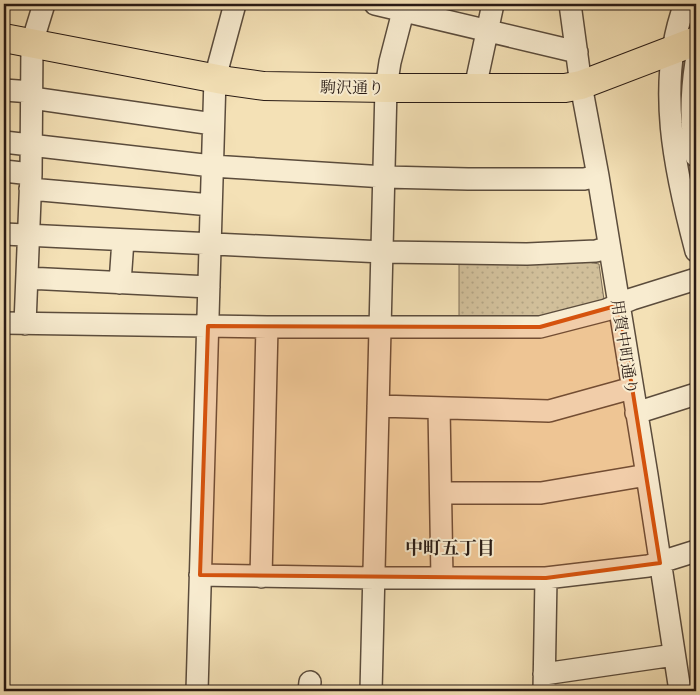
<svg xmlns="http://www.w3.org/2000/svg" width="700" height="695" font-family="Cardo,'Noto Serif JP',serif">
<defs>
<pattern id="park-dots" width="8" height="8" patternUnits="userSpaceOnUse" patternTransform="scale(1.25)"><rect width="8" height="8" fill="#d1bf9a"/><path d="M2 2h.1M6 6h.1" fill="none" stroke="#b3a484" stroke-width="1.8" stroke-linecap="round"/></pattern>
</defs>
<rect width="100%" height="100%" fill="#f4e1b6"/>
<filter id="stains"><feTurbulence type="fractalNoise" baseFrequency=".004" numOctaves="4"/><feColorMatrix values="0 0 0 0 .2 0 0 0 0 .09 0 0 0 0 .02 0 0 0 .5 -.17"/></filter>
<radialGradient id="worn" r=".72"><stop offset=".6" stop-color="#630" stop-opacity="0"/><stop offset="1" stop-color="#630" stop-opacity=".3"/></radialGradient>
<!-- park -->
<path fill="url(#park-dots)" stroke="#7c6c57" d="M459,261L588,262L599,264L604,300L537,323H459Z"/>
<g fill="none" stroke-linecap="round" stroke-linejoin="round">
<!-- river -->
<path stroke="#af9d7f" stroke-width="26" d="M690,26L696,9
M683,67C678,112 686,156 696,200"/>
<!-- minor casing -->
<g stroke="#5b4c3c" stroke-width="24">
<path id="minor" d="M375,4L577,52
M570,4L581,85L598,176L647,475L680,691
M685,4C655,83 675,172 696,251
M696,62C691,94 690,124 696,156
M475,88L493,4
M4,90L32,92
M32,98L213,124
M4,142L212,166L385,177L468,179H584L598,176
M4,171L31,174
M30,189L211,205
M4,234L383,252L527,254L596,251L609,247
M27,278L209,287
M120,283L123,240
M4,323L267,327H540L606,310L632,299L696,279
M25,324L31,174L32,43L44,4
M378,406L549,411L632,388
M439,408L442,578
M636,413L696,394
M441,493H541L647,475
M200,575L374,578H546L648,566L696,551
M261,577L267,327
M544,674L674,655
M197,691L215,78L235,4
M309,691L310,682
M371,691L386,88L390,62L405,4
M544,691L546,578"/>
</g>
<!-- major casing -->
<g stroke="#281a14" stroke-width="30">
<path id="major" d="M4,38L228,81L264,86L386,88H565L581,85L696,41"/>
</g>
<!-- minor -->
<use href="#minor" stroke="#f8ecd0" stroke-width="21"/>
<!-- major -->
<use href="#major" stroke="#f4e1b6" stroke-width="28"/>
</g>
<!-- marked area -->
<path fill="#d5530d" fill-opacity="0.2" stroke="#d5530d" stroke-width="4" stroke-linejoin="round" d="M619,305L660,563L546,578L200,575L208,326L540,327Z"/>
<g text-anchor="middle" stroke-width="4" stroke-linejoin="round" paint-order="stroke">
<!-- street labels -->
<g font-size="16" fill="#281a14" stroke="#f8ecd0">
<text transform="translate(352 87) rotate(1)" y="6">駒沢通り</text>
<text transform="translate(625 347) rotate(81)" y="6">用賀中町通り</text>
</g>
<!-- neighbourhood labels -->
<g font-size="18" font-weight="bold" fill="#281a14" stroke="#f8ecd0">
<text x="450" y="554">中町五丁目</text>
</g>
</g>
<!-- margin -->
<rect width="700" height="695" fill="none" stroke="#f4e1b6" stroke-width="20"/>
<rect x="5" y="5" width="690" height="685" fill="none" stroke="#281a14" stroke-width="2.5"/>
<rect x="10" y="10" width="680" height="675" fill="none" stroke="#281a14"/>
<rect width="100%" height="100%" filter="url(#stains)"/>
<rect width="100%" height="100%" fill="url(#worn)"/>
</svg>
